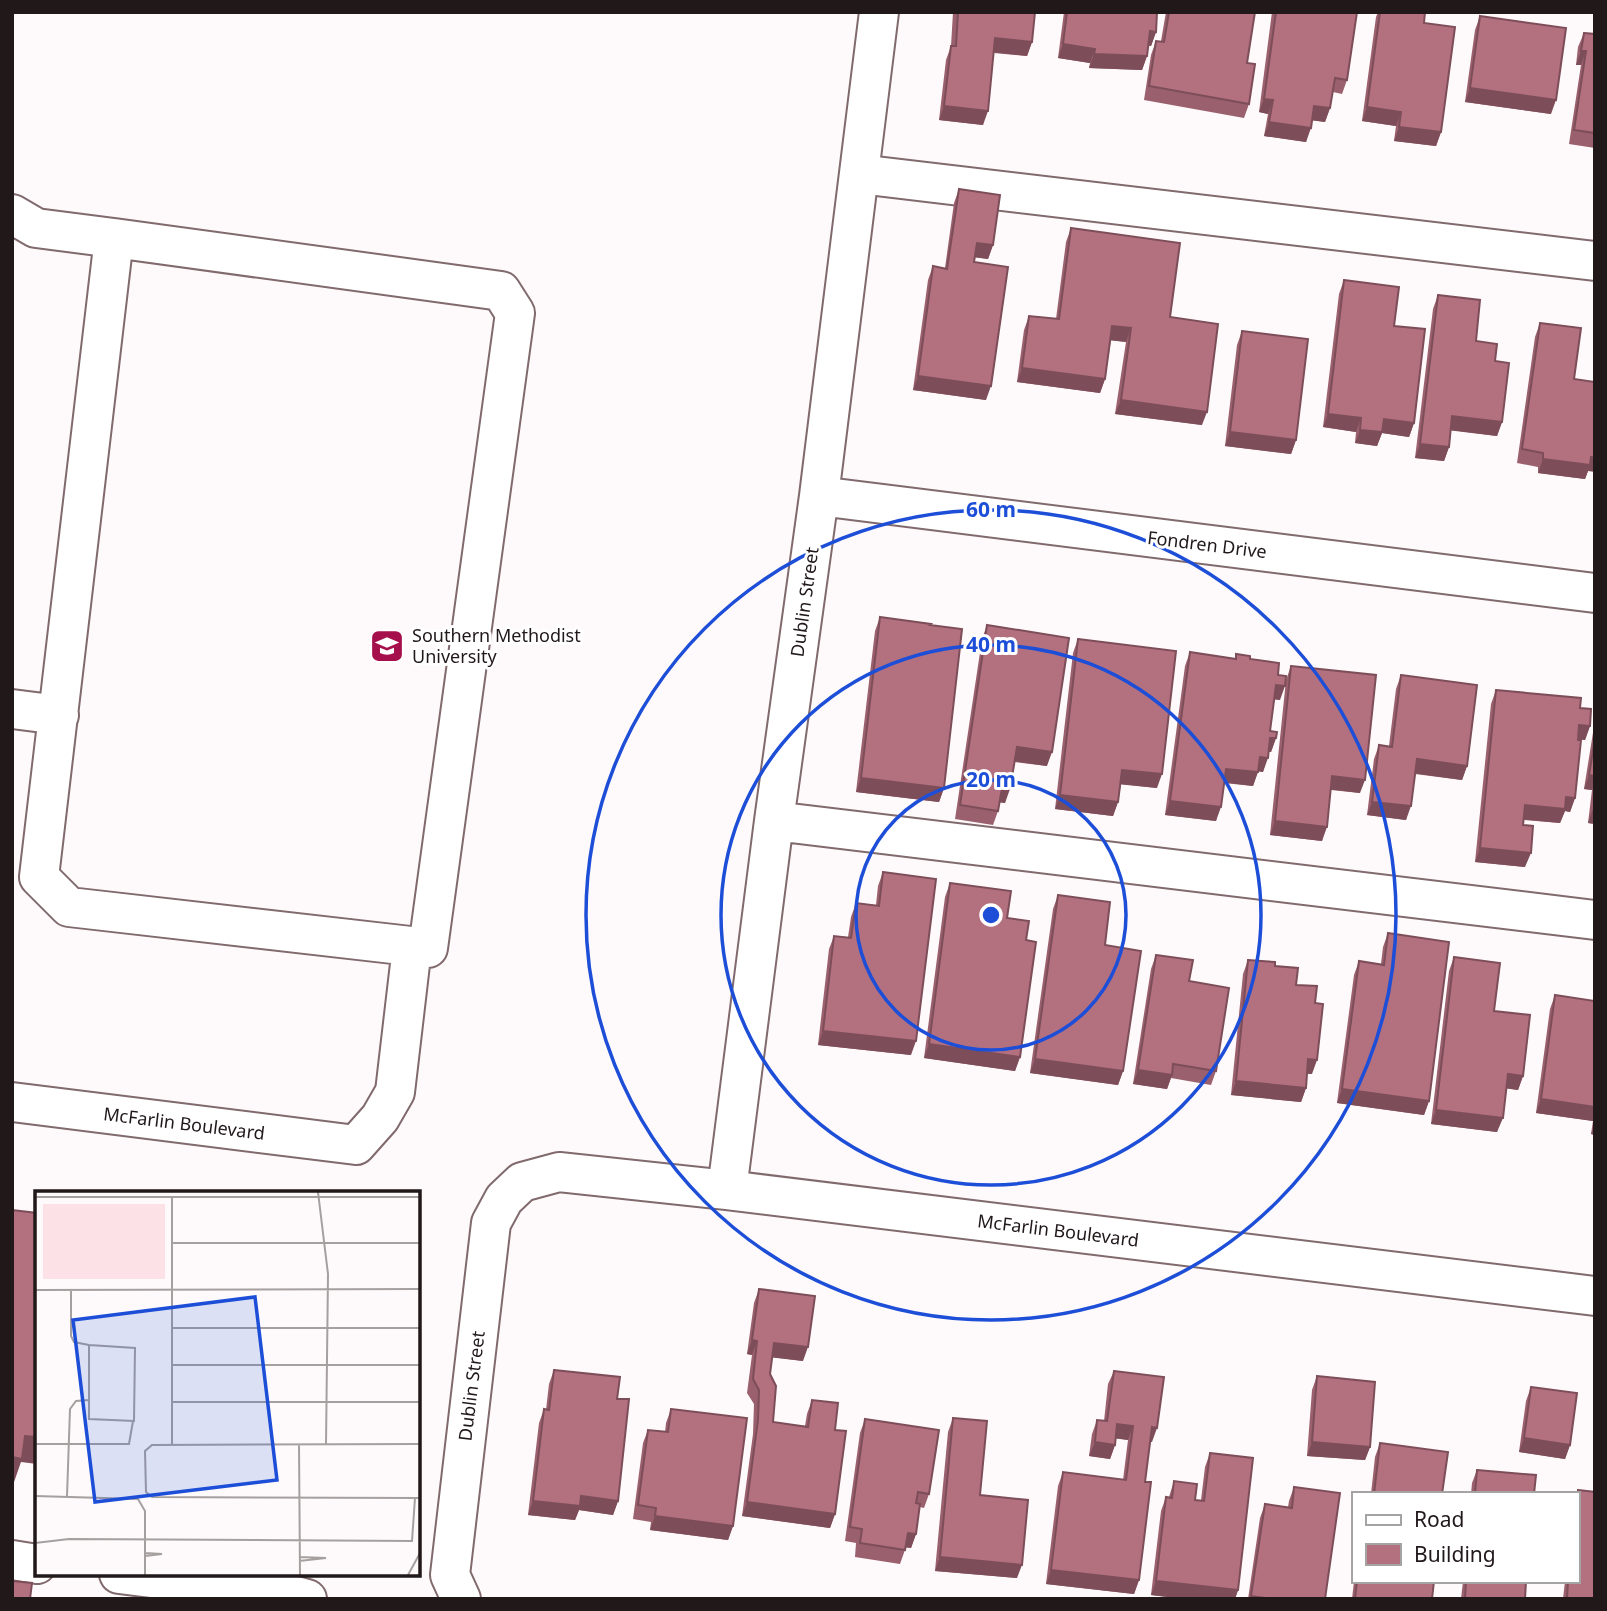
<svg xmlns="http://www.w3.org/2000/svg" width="1607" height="1611" font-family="'Noto Sans',sans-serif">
<rect width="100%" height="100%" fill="#fef9fa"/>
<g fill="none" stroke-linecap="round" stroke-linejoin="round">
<!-- minor casing -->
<g stroke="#806a6e" stroke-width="42">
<path id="minor" d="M859,174L1595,261
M12,214L36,228L114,238
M114,238L501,291L515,313L428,948L69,907L39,877Z
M819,496L1595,593
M12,709L59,715
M774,821L1595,920
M12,1102L356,1145L380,1118L395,1092L412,947
M727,1190L774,821L819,496L879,12
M12,1560L37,1564
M119,1574L296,1596L307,1599
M461,1599L450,1575L491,1223L504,1199L522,1182L559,1172L727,1190L1595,1296"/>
</g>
<!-- minor -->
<use href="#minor" stroke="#fff" stroke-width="38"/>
</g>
<!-- wall -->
<path fill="#9a606d" d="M953,12H1035L1032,42L1027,56L994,53L983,125L939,120L946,60L951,46Z
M1064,12H1157L1156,32L1151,46L1148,45L1147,56L1142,70L1089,68L1090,63L1058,58Z
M1166,12H1255L1247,63L1249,104L1244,118L1144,100L1151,55L1156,41H1161Z
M1272,12H1357L1347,80L1342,94L1333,92L1330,108L1325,122L1312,120L1306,142L1264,136L1268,114L1259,112Z
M1378,12H1425L1424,23L1441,132L1436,146L1394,141L1396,126L1362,121L1376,17Z
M1480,16L1551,114L1465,102L1475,30Z
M1584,33L1595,34V148L1569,144L1581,65H1576L1578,47Z
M959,189L993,245L988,259L975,257L974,262L986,400L913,390L928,280L933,266L945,268L954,203Z
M1071,228L1170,317L1202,425L1115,414L1126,342L1111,340L1105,379L1100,393L1017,382L1024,330L1029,316L1056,319L1066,242Z
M1344,280L1394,326L1414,423L1409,437L1382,433L1377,446L1355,443L1356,432L1323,427L1339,294Z
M1438,295L1476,341L1495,361L1502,422L1497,436L1451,430L1449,447L1444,461L1415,458L1433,309Z
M1540,323L1574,379L1588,471L1585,479L1538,473V467L1517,463L1535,337Z
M1242,331L1296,440L1291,454L1225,446L1237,345Z
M880,617L944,788L939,802L856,792L875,631Z
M987,625L1047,766L1015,762L1005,803L999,802L998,811L993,825L955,819L982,639Z
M1078,639L1157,788L1121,784L1118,802L1113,816L1055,809L1073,653Z
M1190,652L1235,659L1236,654L1250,659L1278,675L1280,700L1274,699L1270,731L1276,738L1271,752H1268L1263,772L1258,771L1253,786L1224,783L1216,821L1165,815L1185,666Z
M1291,666L1360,793L1331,790L1322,841L1270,835L1286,680Z
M1401,675L1467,766L1462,780L1415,774L1406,820L1367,815L1374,759L1379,745L1389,746L1396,689Z
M1496,690L1580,708L1590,726L1585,740L1578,739L1575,798L1570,812L1565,811L1560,823L1524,820L1525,867L1475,862L1491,704Z
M1595,720V824L1588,823L1592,790L1584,789Z
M883,872L911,1055L818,1045L829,949L834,936L848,937L851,917L856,903L876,905L878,886Z
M950,883L1007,918L1026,940L1020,1057L1015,1071L924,1058L945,897Z
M1058,895L1105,945L1123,1071L1118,1085L1030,1073L1053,909Z
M1388,933L1429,1101L1424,1115L1337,1103L1354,975L1359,961L1381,964L1383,947Z
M1156,955L1189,981L1216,1071L1211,1085L1171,1078L1167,1089L1133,1084L1151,969Z
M1454,957L1494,1011L1523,1076L1518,1090L1506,1088L1497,1132L1431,1124L1449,971Z
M1248,960L1275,966L1296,985L1312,1074H1307L1306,1088L1301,1102L1231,1095L1243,974Z
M1555,995L1595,1001V1135L1591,1134L1593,1121L1536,1113L1550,1009Z
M759,1289L803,1361L772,1357L770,1374L773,1422L805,1426L807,1414L812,1400L835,1430V1514L830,1528L742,1516L753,1434L754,1404L747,1393L752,1355L747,1354L754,1303Z
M554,1370L617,1399L618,1501L613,1515L579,1510L575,1520L528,1515L539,1423L544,1409L546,1410L549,1384Z
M1114,1371L1152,1442H1150L1145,1482L1139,1580L1134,1594L1046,1584L1058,1486L1063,1472L1123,1480L1128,1440L1115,1438V1445L1110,1459L1089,1456L1092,1434L1097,1420L1104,1421L1108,1384Z
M1317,1376L1370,1447L1365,1460L1307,1456L1312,1390Z
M1531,1387L1570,1445L1565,1459L1519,1452L1526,1401Z
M671,1409L733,1526L728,1540L650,1530L651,1522L633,1519L643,1443L648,1430L665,1432L666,1423Z
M953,1418L980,1495L1017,1578L935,1571L948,1432Z
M865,1419L929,1494L924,1508L920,1507L916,1534L911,1548L906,1547L900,1564L855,1557L856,1543L845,1541L860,1433Z
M1380,1443L1442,1494H1371L1375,1457Z
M1210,1453L1238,1590L1235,1599H1184L1151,1595L1161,1511L1166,1497H1169L1174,1481L1195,1500H1201L1205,1467Z
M1477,1470L1534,1494H1471L1472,1483Z
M1294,1487L1325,1599H1248L1260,1518L1265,1504L1288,1507L1289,1501Z
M1578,1490L1595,1599H1563L1565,1581H1577V1494Z
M1354,1581H1434L1432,1599H1352Z
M1463,1581H1526L1525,1599H1461Z"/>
<!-- shaded-wall -->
<path fill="#7d4e59" d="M1150,31L1156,32L1151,46L1145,45Z
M995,38L1032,42L1027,56L990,52Z
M1063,44L1095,49L1090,63L1058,58Z
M1581,51H1586L1581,65H1576Z
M1094,54L1147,56L1142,70L1089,68Z
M1470,88L1556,100L1551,114L1465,102Z
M1264,99L1273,100L1268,114L1259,112Z
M944,106L988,111L983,125L939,120Z
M1314,106L1330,108L1325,122L1309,120Z
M1367,107L1401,112L1396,126L1362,121Z
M1269,122L1311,128L1306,142L1264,136Z
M1399,127L1441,132L1436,146L1394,141Z
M977,243L993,245L988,259L972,257Z
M1112,326L1131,328L1126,342L1107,340Z
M1022,368L1105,379L1100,393L1017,382Z
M918,376L991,386L986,400L913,390Z
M1121,400L1207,412L1202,425L1115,414Z
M1328,414L1361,418L1356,432L1323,427Z
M1452,416L1502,422L1497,436L1447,430Z
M1384,419L1414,423L1409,437L1382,433L1377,446L1355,443L1360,430Z
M1230,432L1296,440L1291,454L1225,446Z
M1420,444L1449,447L1444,461L1415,458Z
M1591,457L1595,458V472L1588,471L1585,479L1538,473L1543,459Z
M1276,685L1285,686L1280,700L1271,699Z
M1579,725L1590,726L1585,740L1574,739Z
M1270,738H1276L1271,752H1265Z
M1017,747L1052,752L1047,766L1012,761Z
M1260,757L1268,758L1263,772L1255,771Z
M1417,759L1467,766L1462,780L1412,773Z
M1226,769L1258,772L1253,786L1221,782Z
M1122,770L1162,774L1157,788L1117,784Z
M1589,775L1595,776V784L1592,790L1584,789Z
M1332,776L1365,780L1360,793L1327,789Z
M861,778L944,788L939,802L856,792Z
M1002,788L1010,789L1005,803L997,802Z
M1060,795L1118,802L1113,816L1055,809Z
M1566,797L1575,798L1570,812L1565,811L1560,823L1520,819L1525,805Z
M1170,801L1221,807L1216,821L1165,815Z
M1372,802L1411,806L1406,820L1367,815Z
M1593,809H1595V824L1588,823Z
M1275,821L1327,827L1322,841L1270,835Z
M1480,848L1531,853L1525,867L1475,862Z
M823,1031L916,1041L911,1055L818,1045Z
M929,1044L1020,1057L1015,1071L924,1058Z
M1035,1059L1123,1071L1118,1085L1030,1073Z
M1308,1059L1317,1060L1312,1074L1303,1073Z
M1138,1070L1172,1075L1167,1089L1133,1084Z
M1508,1074L1523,1076L1518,1090L1503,1088Z
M1236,1081L1306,1088L1301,1102L1231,1095Z
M1342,1089L1429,1101L1424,1115L1337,1103Z
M1541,1099L1595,1107V1116L1593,1121L1536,1113Z
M1436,1110L1503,1118L1497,1132L1431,1124Z
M1595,1125V1135L1591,1134Z
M752,1340L757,1341L752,1355L747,1354Z
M774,1343L808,1347L803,1361L768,1357Z
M1117,1424L1133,1426L1128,1440L1112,1438Z
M1152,1427L1157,1428L1152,1442L1147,1441Z
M25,1436L37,1437V1464L21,1462L13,1485L12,1457Z
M1524,1438L1570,1445L1565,1459L1519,1452Z
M1095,1442L1115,1445L1110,1459L1089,1456Z
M1312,1442L1370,1447L1365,1460L1307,1456Z
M581,1496L618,1501L613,1515L579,1510L575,1520L528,1515L533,1501Z
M747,1502L835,1514L830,1528L742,1516Z
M655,1516L733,1526L728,1540L650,1530Z
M908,1533L916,1534L911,1548L902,1547Z
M940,1557L1022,1565L1017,1578L935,1571Z
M1051,1570L1139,1580L1134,1594L1046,1584Z
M1156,1581L1238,1590L1235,1599H1184L1151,1595Z
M1251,1596L1272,1599H1250Z"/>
<!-- building -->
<path fill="#b3707f" stroke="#7d4e59" stroke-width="2" d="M958,12H1035L1032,42L995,38L988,111L944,106L951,46H956Z
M1067,12H1157L1156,32L1150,31L1147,56L1094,54L1095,49L1063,44Z
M1169,12H1255L1247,63L1255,64L1249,104L1149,86L1156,41L1164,42Z
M1276,12H1357L1347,80L1335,78L1330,108L1314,106L1311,128L1269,122L1273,100L1264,99Z
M1380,12H1425L1424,23L1455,27L1441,132L1399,127L1401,112L1367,107Z
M1480,16L1566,28L1556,100L1470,88Z
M1584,33L1595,34V133L1574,130L1586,51H1581Z
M959,189L1000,195L993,245L977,243L974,262L1008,267L991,386L918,376L933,266L947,269Z
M1071,228L1180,243L1170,317L1218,324L1207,412L1121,400L1131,328L1112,326L1105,379L1022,368L1029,316L1059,319Z
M1344,280L1399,287L1394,326L1425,329L1414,423L1384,419L1382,432L1360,430L1361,418L1328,414Z
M1438,295L1480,300L1476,341L1497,344L1495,361L1509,363L1502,422L1452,416L1449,447L1420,444Z
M1540,323L1581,328L1574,379L1595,382V458L1591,457L1590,465L1543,459V453L1522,449Z
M1242,331L1308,339L1296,440L1230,432Z
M880,617L931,624L930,625L962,629L944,788L861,778Z
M987,625L1069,638L1052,752L1017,747L1010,789L1002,788L998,811L960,805Z
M1078,639L1176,651L1162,774L1122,770L1118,802L1060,795Z
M1190,652L1236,659V654L1250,656V659L1279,663L1278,675L1286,676L1285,686L1276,685L1270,731L1277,732L1276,738H1270L1268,758L1260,757L1258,772L1226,769L1221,807L1170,801Z
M1291,666L1376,675L1365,780L1332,776L1327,827L1275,821Z
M1401,675L1477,685L1467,766L1417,759L1411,806L1372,802L1379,745L1392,747Z
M1496,690L1581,698L1580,708L1591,709L1590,726L1579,725L1578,740H1581L1575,798L1566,797L1565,809L1525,805L1523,825L1533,826L1531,853L1480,848Z
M1595,739V776L1589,775Z
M883,872L936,879L916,1041L823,1031L834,936L851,938L856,903L879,906Z
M950,883L1011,891L1007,918L1029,921L1026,940L1036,942L1020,1057L929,1044Z
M1058,895L1110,902L1105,945L1141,951L1123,1071L1035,1059Z
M1388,933L1449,942L1429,1101L1342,1089L1359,961L1384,965Z
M1156,955L1193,960L1189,981L1229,988L1216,1071L1173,1064L1172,1075L1138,1070Z
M1454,957L1500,963L1494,1011L1530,1015L1523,1076L1508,1074L1503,1118L1436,1110Z
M1248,960L1275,962V966L1298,968L1296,985L1317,986L1315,1003L1323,1004L1317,1060L1308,1059L1306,1088L1236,1081Z
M1555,995L1595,1001V1107L1541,1099Z
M12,1210L37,1213V1437L25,1436L22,1459L12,1457Z
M759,1289L815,1296L808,1347L774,1343L770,1374L776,1386L773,1422L808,1427L812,1400L838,1403L835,1430L846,1431L835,1514L747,1502L758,1420L759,1390L753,1379L757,1341L752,1340Z
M554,1370L620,1377L617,1399H629L618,1501L581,1496L580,1506L533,1501L544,1409L549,1410Z
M1114,1371L1164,1377L1157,1428L1152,1427L1145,1482H1151L1139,1580L1051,1570L1063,1472L1126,1480L1133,1426L1117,1424L1115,1445L1095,1442L1097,1420L1107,1421Z
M1317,1376L1375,1382L1370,1447L1312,1442Z
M1531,1387L1577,1393L1570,1445L1524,1438Z
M671,1409L747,1418L733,1526L655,1516L656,1508L638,1505L648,1430L668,1432Z
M953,1418L987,1421L980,1495L1028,1500L1022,1565L940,1557Z
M865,1419L939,1430L929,1494L918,1492L916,1503L920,1504L916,1534L908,1533L905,1550L860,1543L862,1529L850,1527Z
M1380,1443L1448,1452L1442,1494H1374Z
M1210,1453L1253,1458L1238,1590L1156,1581L1166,1497L1172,1498L1174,1481L1197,1484L1195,1500L1204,1501Z
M1477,1470L1536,1475L1534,1494H1475Z
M1294,1487L1340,1493L1325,1599H1272L1251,1596L1265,1504L1292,1508Z
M1578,1490L1595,1492V1599H1567L1568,1581H1577Z
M12,1581L32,1583L30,1599H12Z
M1357,1581H1434L1432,1599H1355Z
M1466,1581H1526L1525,1599H1465Z"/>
<!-- distance rings -->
<g fill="none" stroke="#1d4ed8" stroke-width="3.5">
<circle cx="991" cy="915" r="135"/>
<circle cx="991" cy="915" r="270"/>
<circle cx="991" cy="915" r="405"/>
</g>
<!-- icons -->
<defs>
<g id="university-square" transform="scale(1.75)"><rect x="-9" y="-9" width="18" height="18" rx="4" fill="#a5104c" stroke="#fff"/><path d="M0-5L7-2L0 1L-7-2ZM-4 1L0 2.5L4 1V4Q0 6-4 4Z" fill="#fff"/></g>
</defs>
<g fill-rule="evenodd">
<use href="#university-square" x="387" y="646"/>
</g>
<g text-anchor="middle" stroke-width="6" stroke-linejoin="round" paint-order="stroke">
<!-- street labels -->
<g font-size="18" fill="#21181a" stroke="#fff">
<text transform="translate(1207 545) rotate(7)" y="6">Fondren Drive</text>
<text transform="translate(805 602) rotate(-82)" y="6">Dublin Street</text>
<text transform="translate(184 1124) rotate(7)" y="6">McFarlin Boulevard</text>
<text transform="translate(1058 1231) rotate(7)" y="6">McFarlin Boulevard</text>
<text transform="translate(472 1386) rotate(-83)" y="6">Dublin Street</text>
</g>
<!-- poi labels -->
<g font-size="18" fill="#21181a" stroke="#fff" text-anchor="start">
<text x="412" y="642">Southern Methodist<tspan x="412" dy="21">University</tspan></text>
</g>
</g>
<!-- overview -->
<g transform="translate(35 1191)">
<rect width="385" height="385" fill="#fef9fa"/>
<path d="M8,13H130V88H8Z" fill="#fce1e6"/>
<path fill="none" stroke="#a69fa0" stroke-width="2" d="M283,1L293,83L291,254M0,6H385M137,52H385M0,99L385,98M36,99V145L39,151L54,154M137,137H385M54,154L100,157L99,230L54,228ZM137,174H385M137,211H385M0,253H94L98,230M137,253V6M264,253L265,384M385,253L117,254L110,260L111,301L117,306L385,307M0,305L103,308L110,320V384M32,305L35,218L41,210L54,209M0,352L34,348L377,350L380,307M110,362L127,363L110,365M264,370L291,367L264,366M373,384L385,362"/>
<path fill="#1d4ed8" fill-opacity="0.15" stroke="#1d4ed8" stroke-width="3.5" d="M220,106L242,289L60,311L38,129Z"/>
<rect width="385" height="385" fill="none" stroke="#21181a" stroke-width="3.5"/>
</g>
<circle cx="991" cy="915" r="10" fill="#1d4ed8" stroke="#fff" stroke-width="3.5"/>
<g font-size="21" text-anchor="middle" font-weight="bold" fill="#1d4ed8" stroke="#fff" stroke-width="6" stroke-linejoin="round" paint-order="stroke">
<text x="991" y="517">60 m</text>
<text x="991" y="652">40 m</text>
<text x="991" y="787">20 m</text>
</g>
<!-- border -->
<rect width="1607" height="1611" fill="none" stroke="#21181a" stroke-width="28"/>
<!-- legend -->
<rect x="1352" y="1492" width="228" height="91" fill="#ffffff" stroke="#a6a3a3" stroke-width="2"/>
<rect x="1366" y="1515" width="35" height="10" fill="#ffffff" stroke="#a6a3a3" stroke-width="2"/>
<text x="1414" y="1527" font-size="21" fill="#21181a">Road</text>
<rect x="1366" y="1544" width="35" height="21" fill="#b3707f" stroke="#a6a3a3" stroke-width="2"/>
<text x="1414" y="1562" font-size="21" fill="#21181a">Building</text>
</svg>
